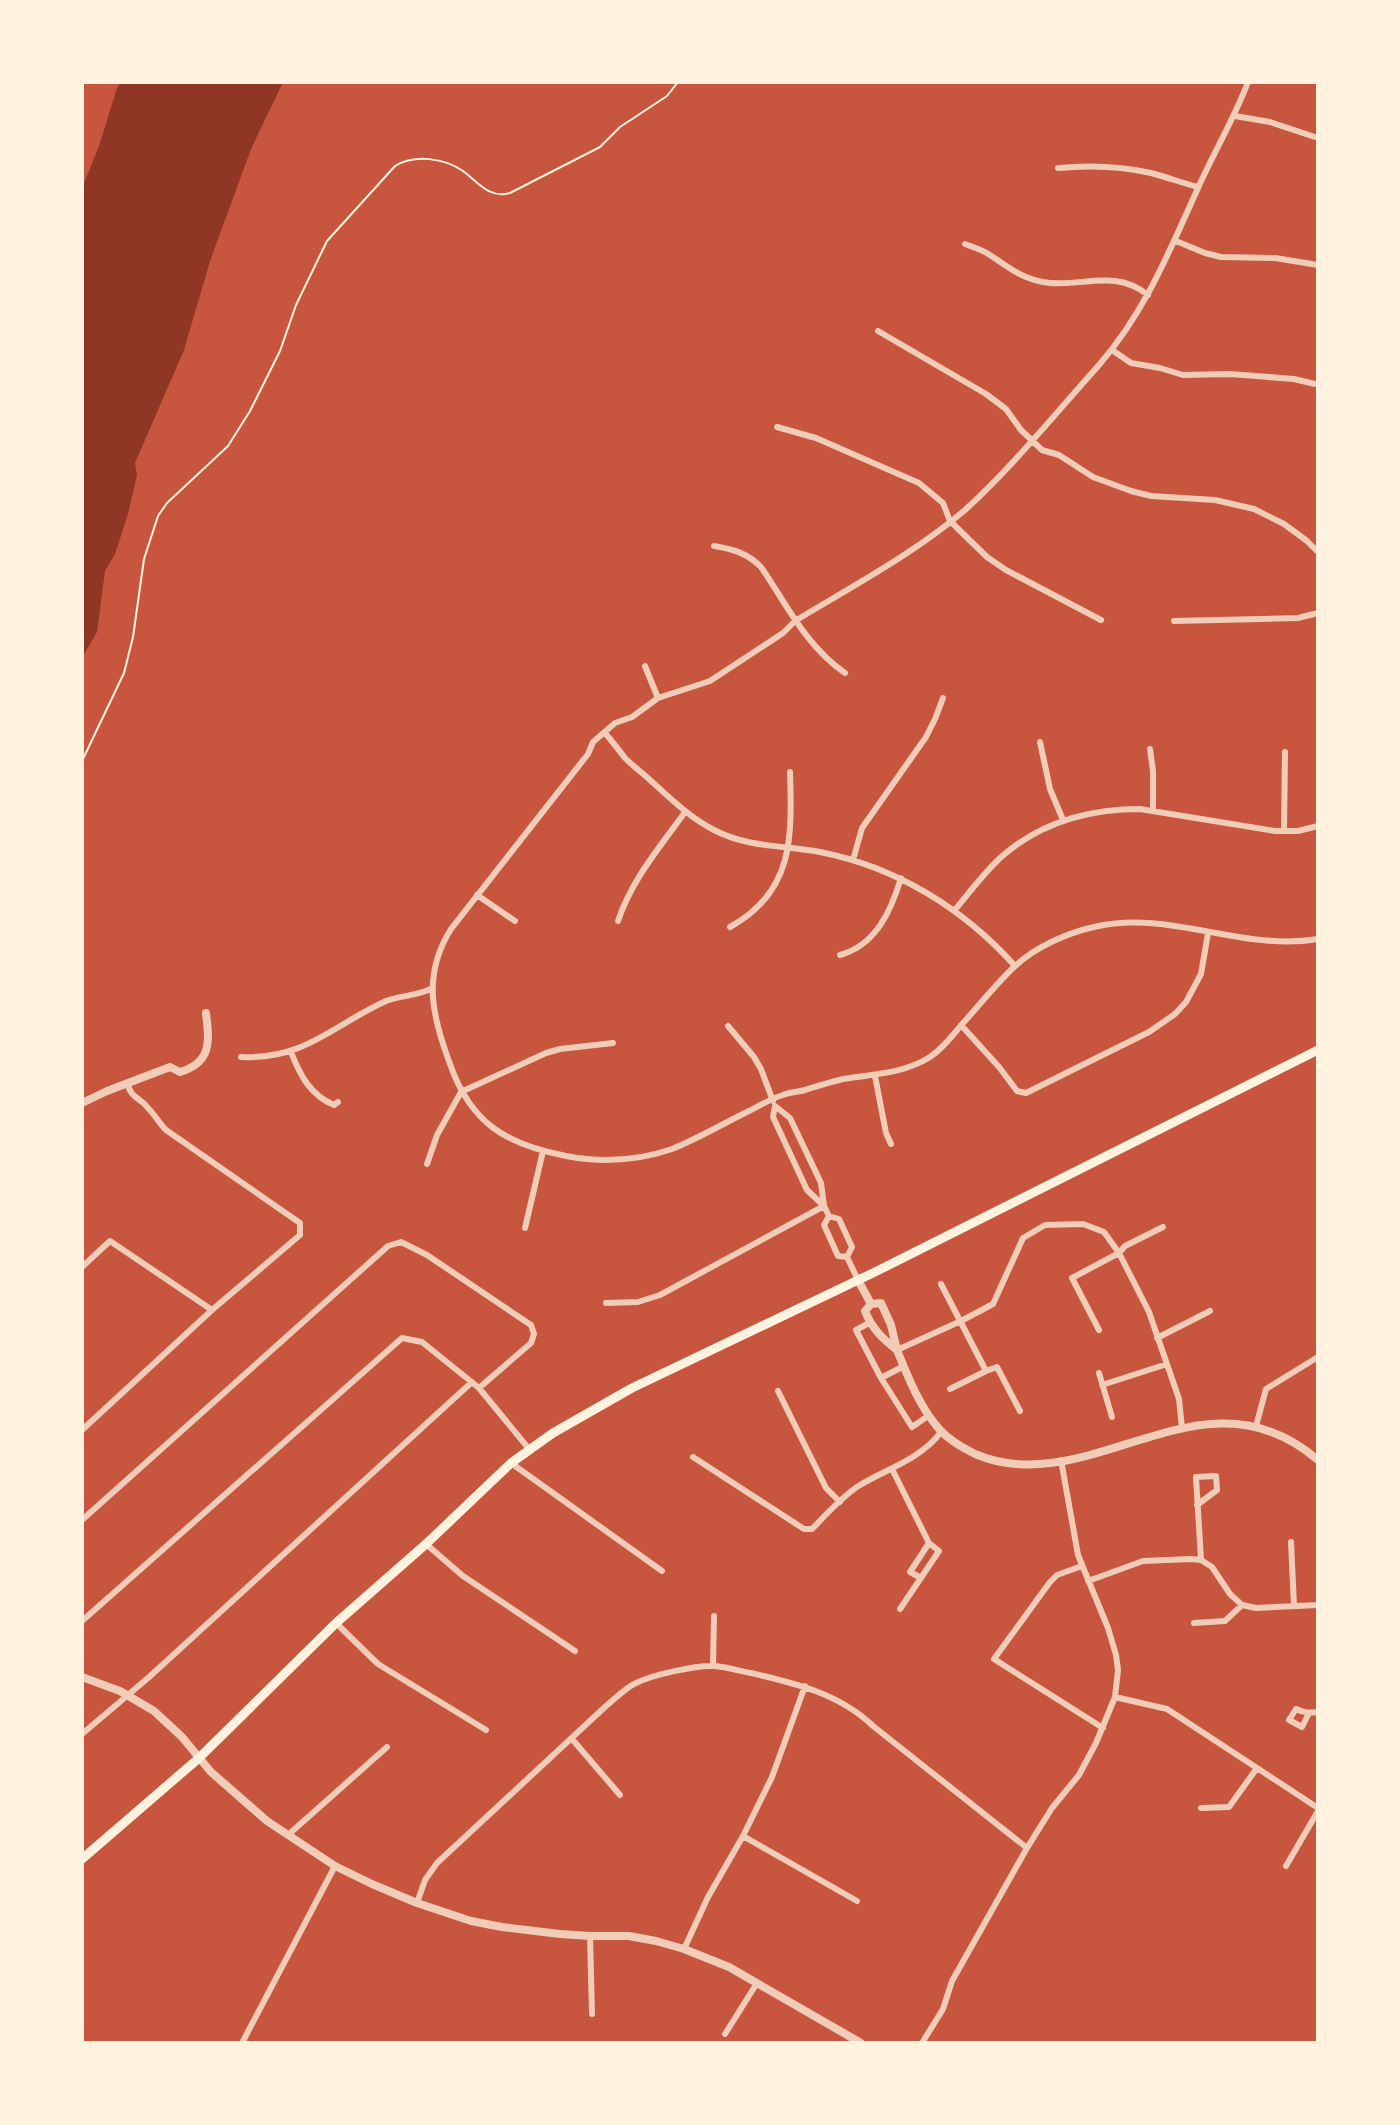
<svg xmlns="http://www.w3.org/2000/svg" width="1400" height="2125" font-family="'PT Serif',serif">
<rect width="100%" height="100%" fill="#c8553d"/>
<!-- water -->
<path fill="#8f3625" d="M121,82H283L251,149L210,261L184,350L135,463L137,475L128,514L115,554L105,571L97,632L82,658V188L99,146L117,88Z"/>
<g fill="none" stroke-linecap="round" stroke-linejoin="round">
<!-- path -->
<path stroke="#fff3e0" stroke-width="2" d="M82,761L124,673L133,637L144,559L158,516L167,503L228,446L250,411L280,351L296,305L327,241L395,166C415,154 444,158 463,171C478,182 489,199 510,193L600,147L620,127L667,96L678,82"/>
<!-- minor -->
<path stroke="#f1ccb7" stroke-width="6" d="M1248,82C1234,119 1214,152 1198,188C1169,252 1145,312 1099,365C1056,413 1012,467 965,510C915,553 851,587 795,621L783,633L710,681L658,698L632,717L615,723L593,742L588,754L451,929C422,975 432,1016 450,1064C471,1124 506,1144 566,1156C602,1163 637,1161 672,1149C699,1138 726,1122 753,1109C762,1104 773,1098 783,1095C790,1092 798,1092 805,1090C818,1086 830,1082 843,1079C873,1074 903,1074 930,1057C945,1047 953,1034 965,1021C981,1003 997,983 1014,967C1035,947 1067,933 1094,927C1169,909 1242,952 1318,939
M1235,116L1270,122L1318,138
M1058,168C1090,165 1120,166 1151,173C1167,177 1182,183 1198,187
M1176,241L1205,253L1221,257L1275,258L1318,265
M965,244C973,247 983,250 990,255C1008,267 1021,278 1043,282C1079,289 1114,267 1148,295
M878,331L986,394L1006,409L1021,430L1042,450L1059,455L1093,477L1131,491L1151,496L1215,500L1254,509L1284,524L1307,541L1318,552
M1112,350L1131,363L1160,368L1183,375L1230,374L1294,379L1315,384
M777,427L816,438L919,483L943,503L950,521L987,557L1006,570L1101,620
M714,546C733,549 747,553 761,567C787,605 806,646 845,673
M1174,621L1298,618L1318,613
M645,666L658,698
M605,733C612,741 618,749 625,758C632,765 641,772 649,779C670,798 690,818 716,831C750,848 784,845 820,852C896,867 963,908 1015,966
M1040,742L1050,789L1063,820
M1150,749L1153,771V810
M1284,831L1285,752
M853,860L862,828L926,737L935,719L943,698
M477,895L515,921
M954,911C969,893 983,874 1000,858C1039,823 1088,809 1140,809L1275,831H1298L1318,826
M618,921C632,879 660,847 685,812
M730,927C794,892 792,837 790,772
M840,955C876,945 891,911 901,878
M961,1025L999,1067L1017,1091L1026,1093L1149,1032L1175,1014L1186,1002L1201,974L1208,933
M728,1026L754,1057L761,1069L773,1101
M291,1052C300,1075 310,1095 334,1105L338,1102
M241,1057C305,1060 333,1025 386,1001C401,995 419,996 432,988
M875,1076L886,1133L891,1144
M775,1106L790,1118L821,1183L824,1206L807,1190L773,1117Z
M427,1164L437,1135L461,1092L546,1053L560,1049L613,1043
M829,1216L839,1219L852,1247L847,1257
M525,1228L543,1151
M82,1267L110,1241L212,1310
M941,1284L986,1371L997,1367L1020,1411
M606,1303L638,1302L660,1295L824,1206L829,1216L824,1225L838,1256L847,1257L858,1280
M869,1323L856,1330L881,1378L912,1427L928,1416
M1099,1330L1072,1278L1119,1253L1125,1246L1163,1227
M1157,1338L1210,1311
M897,1350L961,1321L993,1304L1023,1238L1045,1225L1083,1224L1104,1232L1119,1253L1149,1312L1179,1399L1182,1428
M1099,1373L1112,1417
M881,1378L904,1366
M1102,1385L1167,1364
M950,1389L986,1371
M778,1391L826,1488L840,1502
M1256,1426L1266,1389L1318,1357
M82,1430L212,1310L300,1235V1223L166,1130C159,1123 155,1115 148,1108C139,1096 133,1101 127,1083
M693,1457L804,1529H812C826,1515 842,1496 860,1485C887,1469 922,1458 941,1432
M511,1463L662,1571
M892,1469L929,1543L939,1551L900,1609
M1197,1505L1217,1490L1216,1476L1196,1477L1201,1560
M82,1520L388,1246L401,1242L427,1255L531,1325L534,1334L531,1343L479,1388
M1291,1542L1294,1606
M426,1544L463,1576L575,1651
M1082,1566L1057,1575L1050,1582L994,1659L1103,1728
M921,1578L910,1572L929,1543
M1088,1581L1143,1561L1191,1559L1201,1560L1212,1567L1230,1594L1242,1605L1256,1608L1318,1605
M82,1621L402,1338L422,1342L479,1388L529,1449
M336,1623L378,1664L486,1730
M1194,1623L1225,1621L1242,1605
M713,1666L714,1616
M1115,1697L1167,1709L1318,1808
M1309,1713L1302,1727L1289,1720L1296,1709C1304,1713 1309,1713 1318,1712
M82,1734L148,1678L472,1382
M572,1739L620,1795
M1201,1808L1229,1807L1257,1768
M288,1835L387,1747
M743,1836L857,1901
M1286,1866L1318,1811
M417,1903L425,1880L437,1863L606,1706C615,1699 625,1688 636,1683C652,1675 696,1665 714,1666C727,1667 739,1671 751,1673C795,1683 840,1694 873,1726L1027,1848
M590,1936L592,2014
M684,1949L708,1897L743,1836L772,1777L805,1686
M725,2034L757,1983
M242,2043L335,1866
M922,2043L943,2009L952,1981L1027,1848L1052,1808L1079,1775L1096,1743L1115,1697L1118,1670L1116,1655L1108,1628L1078,1555L1061,1460"/>
<!-- tertiary -->
<path stroke="#f1ccb7" stroke-width="8" d="M82,1103L107,1091L170,1067L180,1072C213,1062 209,1040 206,1013
M858,1280L871,1304
M881,1303L891,1325L897,1350C883,1339 872,1329 865,1311L871,1304Z
M897,1350C908,1377 920,1408 940,1430C949,1440 963,1448 975,1454C1090,1503 1202,1360 1318,1460
M82,1677L120,1691L154,1711L182,1737L211,1772L267,1821L335,1866L372,1884L417,1903L471,1921L502,1927L560,1934L590,1936H629L656,1941L684,1949L729,1967L861,2043"/>
<!-- secondary -->
<path stroke="#fff3e0" stroke-width="9" d="M82,1859L199,1758L336,1623L426,1544L511,1463L553,1433L632,1388L875,1272L1318,1050"/>
</g>
<!-- border -->
<rect width="1400" height="2125" fill="none" stroke="#fff3e0" stroke-width="168"/>
</svg>
